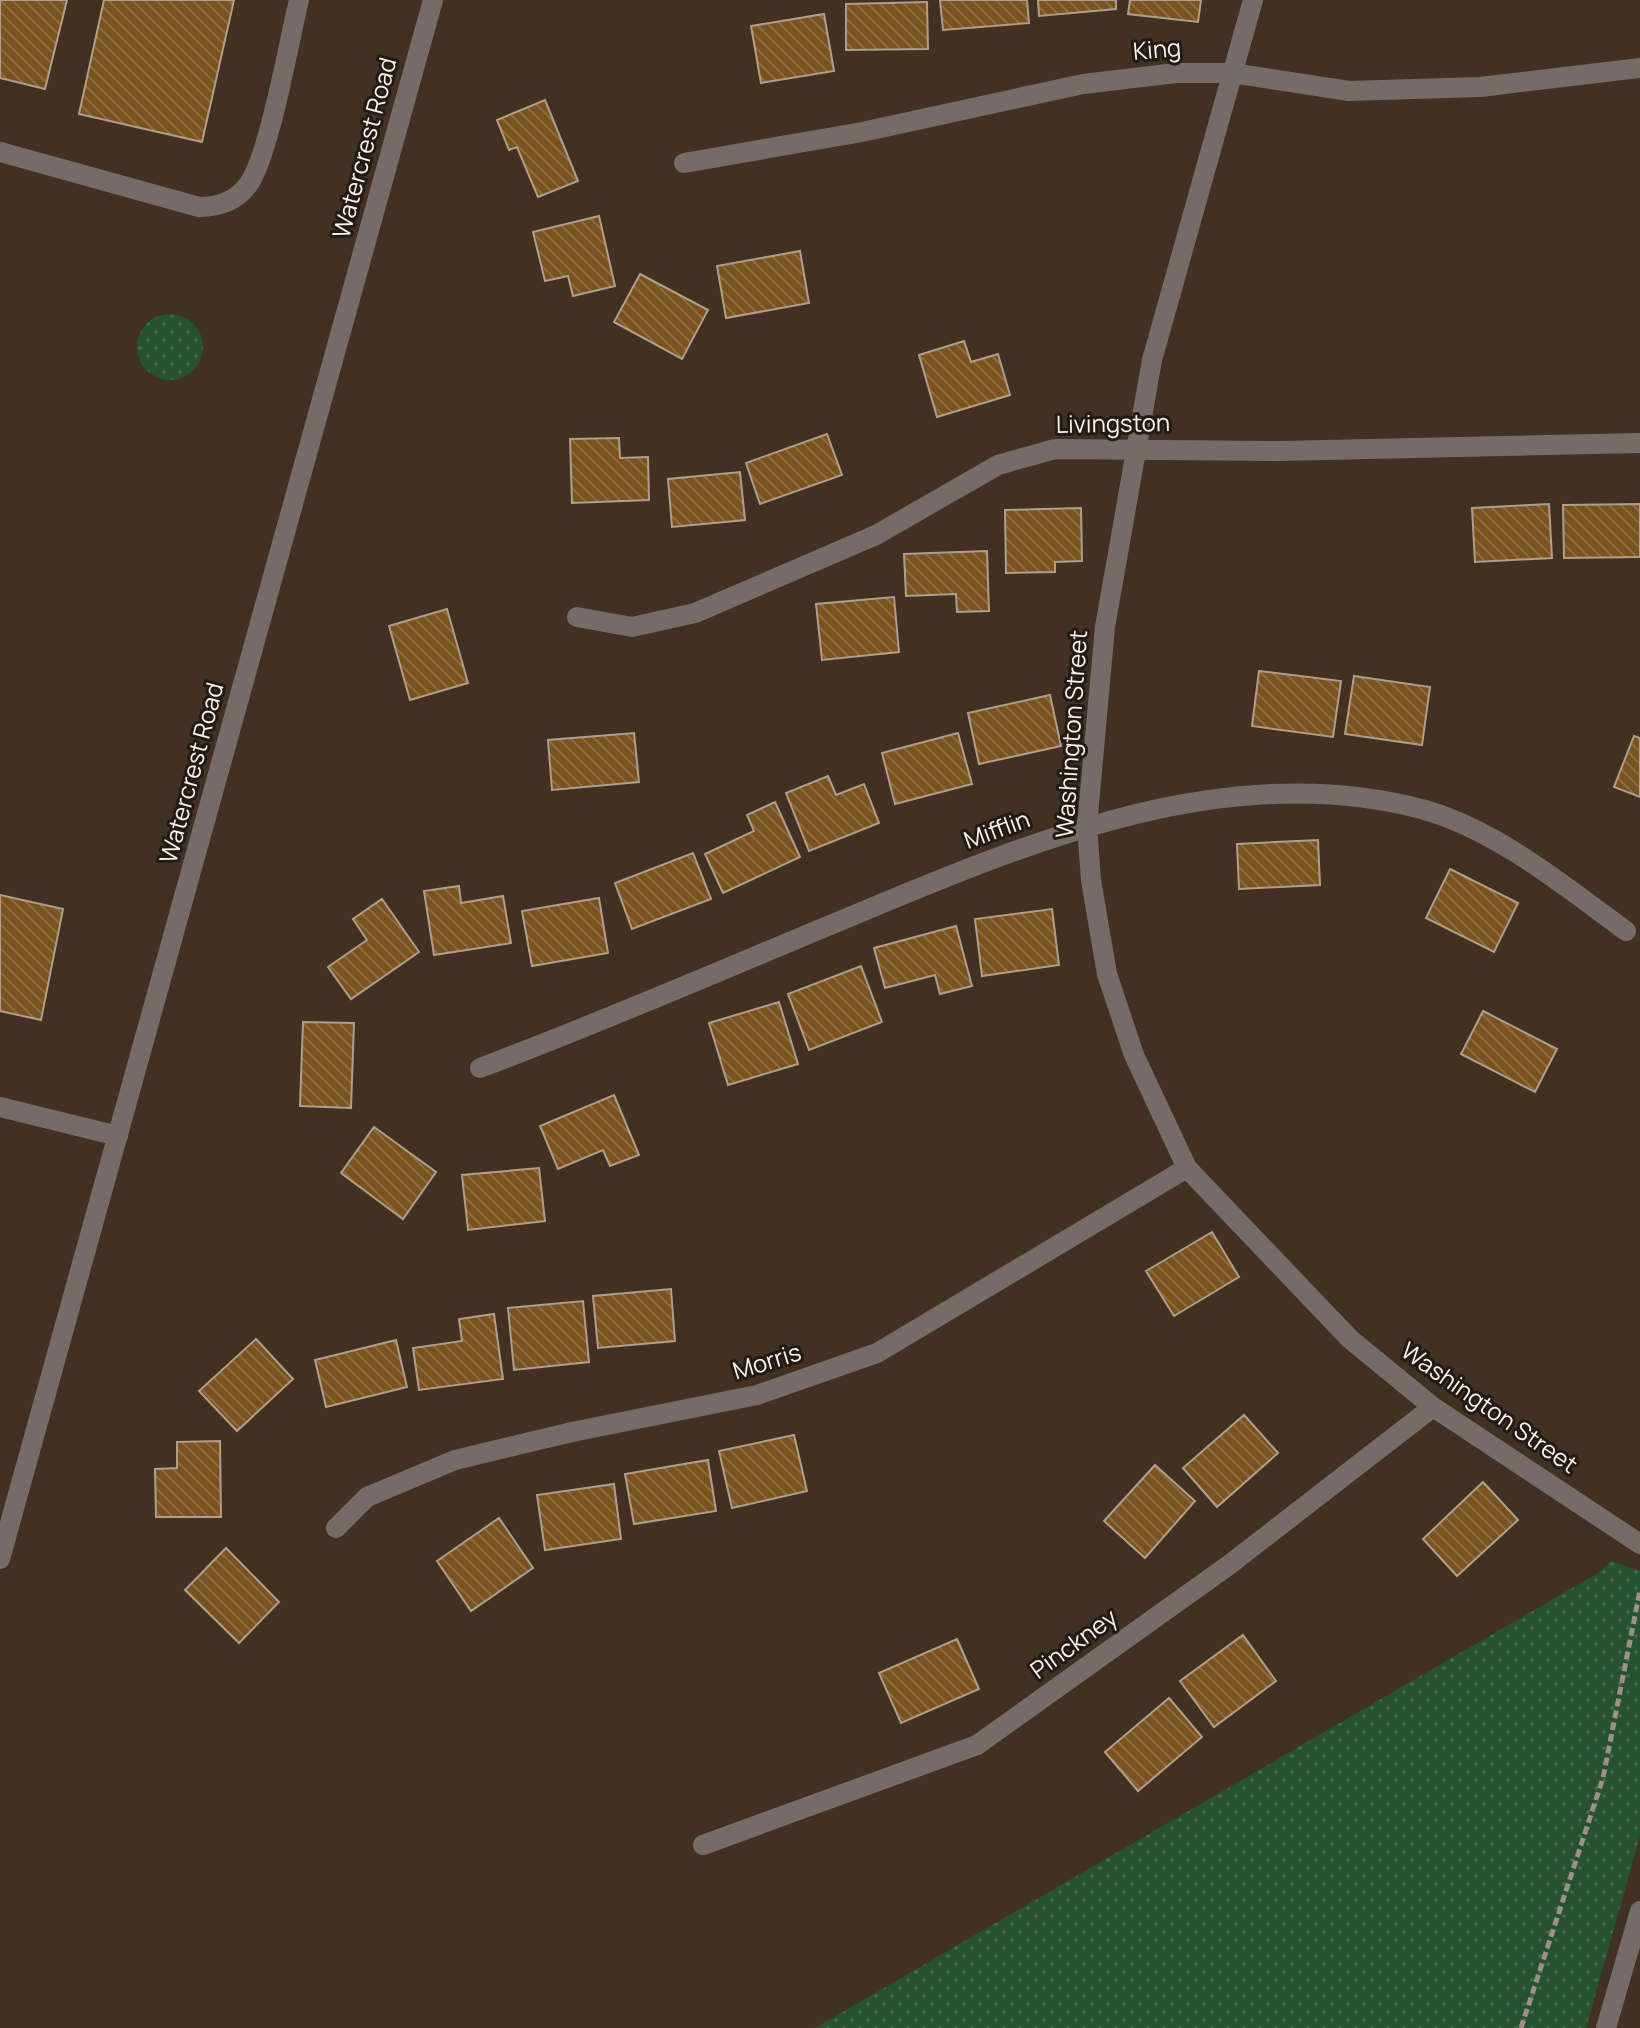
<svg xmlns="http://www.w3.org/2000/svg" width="1640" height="2028" font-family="Manrope,sans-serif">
<defs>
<pattern id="park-dots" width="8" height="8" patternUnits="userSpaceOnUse" patternTransform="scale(2)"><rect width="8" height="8" fill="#275231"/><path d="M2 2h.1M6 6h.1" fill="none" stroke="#476b4f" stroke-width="1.8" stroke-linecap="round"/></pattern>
<pattern id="building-back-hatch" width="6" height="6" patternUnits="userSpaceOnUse" patternTransform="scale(2)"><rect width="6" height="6" fill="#7a521d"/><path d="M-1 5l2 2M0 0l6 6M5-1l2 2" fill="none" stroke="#8e6b3e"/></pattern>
</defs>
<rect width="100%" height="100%" fill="#413122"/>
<!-- park -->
<path fill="url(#park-dots)" d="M137 347a33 33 0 1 1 66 0a33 33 0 1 1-66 0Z
M1611,1561L1640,1571V1836L1586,2028H815L1598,1573Z"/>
<!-- building -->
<path fill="url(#building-back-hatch)" stroke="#b09e8c" stroke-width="2" d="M0,0H67L45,89L0,78Z
M104,0H234L202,142L79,114Z
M940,0H1027L1029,23L943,30Z
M1038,0H1116V9L1039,16Z
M1130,0H1201L1198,22L1128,14Z
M927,2L928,49L846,50V4Z
M824,14L834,71L761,83L751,26Z
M545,100L578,181L538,197L517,147L509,150L497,120Z
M599,216L615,286L573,296L568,276L545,281L533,232Z
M800,251L809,303L726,318L717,266Z
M640,274L708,310L682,359L614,322Z
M964,341L971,362L998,354L1010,395L937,417L919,355Z
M827,434L842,475L760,504L746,463Z
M619,438L620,458L648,457L649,500L572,503L570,439Z
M740,472L745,520L672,527L668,479Z
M1549,504L1552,558L1475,562L1472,508Z
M1640,504V557L1564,558L1563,505Z
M1081,508L1082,561L1055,562V572L1006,573L1005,510Z
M987,551L989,611L957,612L956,594L906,596L904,554Z
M894,597L899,652L822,660L816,604Z
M447,609L468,683L410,700L389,626Z
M1259,671L1341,681L1333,737L1252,726Z
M1354,676L1430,687L1422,745L1345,734Z
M1050,695L1061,746L979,764L968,713Z
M634,733L639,782L552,790L548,740Z
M958,733L972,784L895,804L882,753Z
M1634,736L1640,738V797L1614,787Z
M828,776L836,795L864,784L879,823L809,851L786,793Z
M775,802L800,857L723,893L705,854L754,831L747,815Z
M1318,840L1320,885L1239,889L1237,844Z
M693,853L711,899L632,929L615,883Z
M1450,869L1518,903L1494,952L1426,918Z
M459,886L461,903L503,896L511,943L434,955L424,891Z
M0,895L63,909L41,1020L0,1011Z
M599,898L608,953L532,966L522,911Z
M382,899L419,952L351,999L328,967L367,940L353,919Z
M1052,909L1059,965L982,976L975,919Z
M956,926L972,986L940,994L935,975L885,988L874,948Z
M861,966L882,1022L809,1050L788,994Z
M779,1002L798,1064L728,1085L709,1023Z
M1483,1011L1557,1049L1535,1092L1461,1054Z
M303,1022L354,1023L351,1108L300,1106Z
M614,1095L639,1155L610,1166L603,1150L558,1169L540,1126Z
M374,1127L436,1172L403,1219L341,1173Z
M539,1168L545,1221L468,1230L462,1175Z
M1212,1232L1239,1277L1174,1316L1146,1271Z
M671,1289L675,1341L598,1348L593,1296Z
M583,1301L589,1362L514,1370L508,1308Z
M494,1314L503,1379L419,1390L413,1348L462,1341L459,1319Z
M256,1339L293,1379L237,1431L199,1391Z
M396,1340L407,1387L326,1407L315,1360Z
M1244,1415L1278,1453L1217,1507L1183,1468Z
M794,1435L807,1491L732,1508L719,1451Z
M220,1441L221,1517H156L155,1469L177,1468V1442Z
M708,1460L716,1511L634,1524L625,1474Z
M1155,1465L1195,1501L1145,1558L1104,1521Z
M1483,1482L1518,1520L1457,1576L1423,1539Z
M614,1484L621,1539L545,1550L537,1495Z
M499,1518L533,1568L471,1611L437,1561Z
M226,1548L279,1602L239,1643L185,1590Z
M1243,1635L1276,1681L1214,1727L1180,1681Z
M957,1639L979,1689L901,1723L879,1673Z
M1169,1698L1202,1737L1138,1791L1105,1752Z"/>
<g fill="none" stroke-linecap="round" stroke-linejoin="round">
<!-- path -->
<path stroke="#9d9084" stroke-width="5" stroke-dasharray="8 4" stroke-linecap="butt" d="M1521,2028L1603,1778L1640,1590"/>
<!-- service -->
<path stroke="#766c67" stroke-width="20" d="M0,152L199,207C218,207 236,201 248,185C269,157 289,41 299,0"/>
<!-- minor -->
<path stroke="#766c67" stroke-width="20" d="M1253,0L1152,360L1105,627L1087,826L1091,880L1107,974L1134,1055L1187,1168L1350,1339L1433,1407L1640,1544
M684,163L862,132L1083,84L1176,73H1232L1349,91L1480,87L1640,68
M577,617L632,627L695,613L876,535L998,465L1055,449L1281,451L1640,443
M480,1068C600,1023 717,972 835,923C1018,847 1223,755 1425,810C1498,831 1566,887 1626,931
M0,1107L118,1136
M336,1528L367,1497L455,1460L572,1432L757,1395L877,1353L1187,1168
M703,1845L977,1745L1229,1565L1433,1407"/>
<!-- tertiary -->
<path stroke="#766c67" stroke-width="20" d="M0,1559L433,0
M1606,2028L1640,1911"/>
</g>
<g text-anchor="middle" stroke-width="6" stroke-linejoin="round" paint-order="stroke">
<!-- street labels -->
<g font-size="24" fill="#fdf2e9" stroke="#221a14">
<text transform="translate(1157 50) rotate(-5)" y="8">King</text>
<text transform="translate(365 148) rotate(-75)" y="8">Watercrest Road</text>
<text transform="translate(1113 424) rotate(-1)" y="8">Livingston</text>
<text transform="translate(1072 734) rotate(-86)" y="8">Washington Street</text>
<text transform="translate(192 773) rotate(-75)" y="8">Watercrest Road</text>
<text transform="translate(997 830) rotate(-20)" y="8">Mifflin</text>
<text transform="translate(767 1362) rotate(-17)" y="8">Morris</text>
<text transform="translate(1489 1408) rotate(35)" y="8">Washington Street</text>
<text transform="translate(1074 1644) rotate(-36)" y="8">Pinckney</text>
</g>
</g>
</svg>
